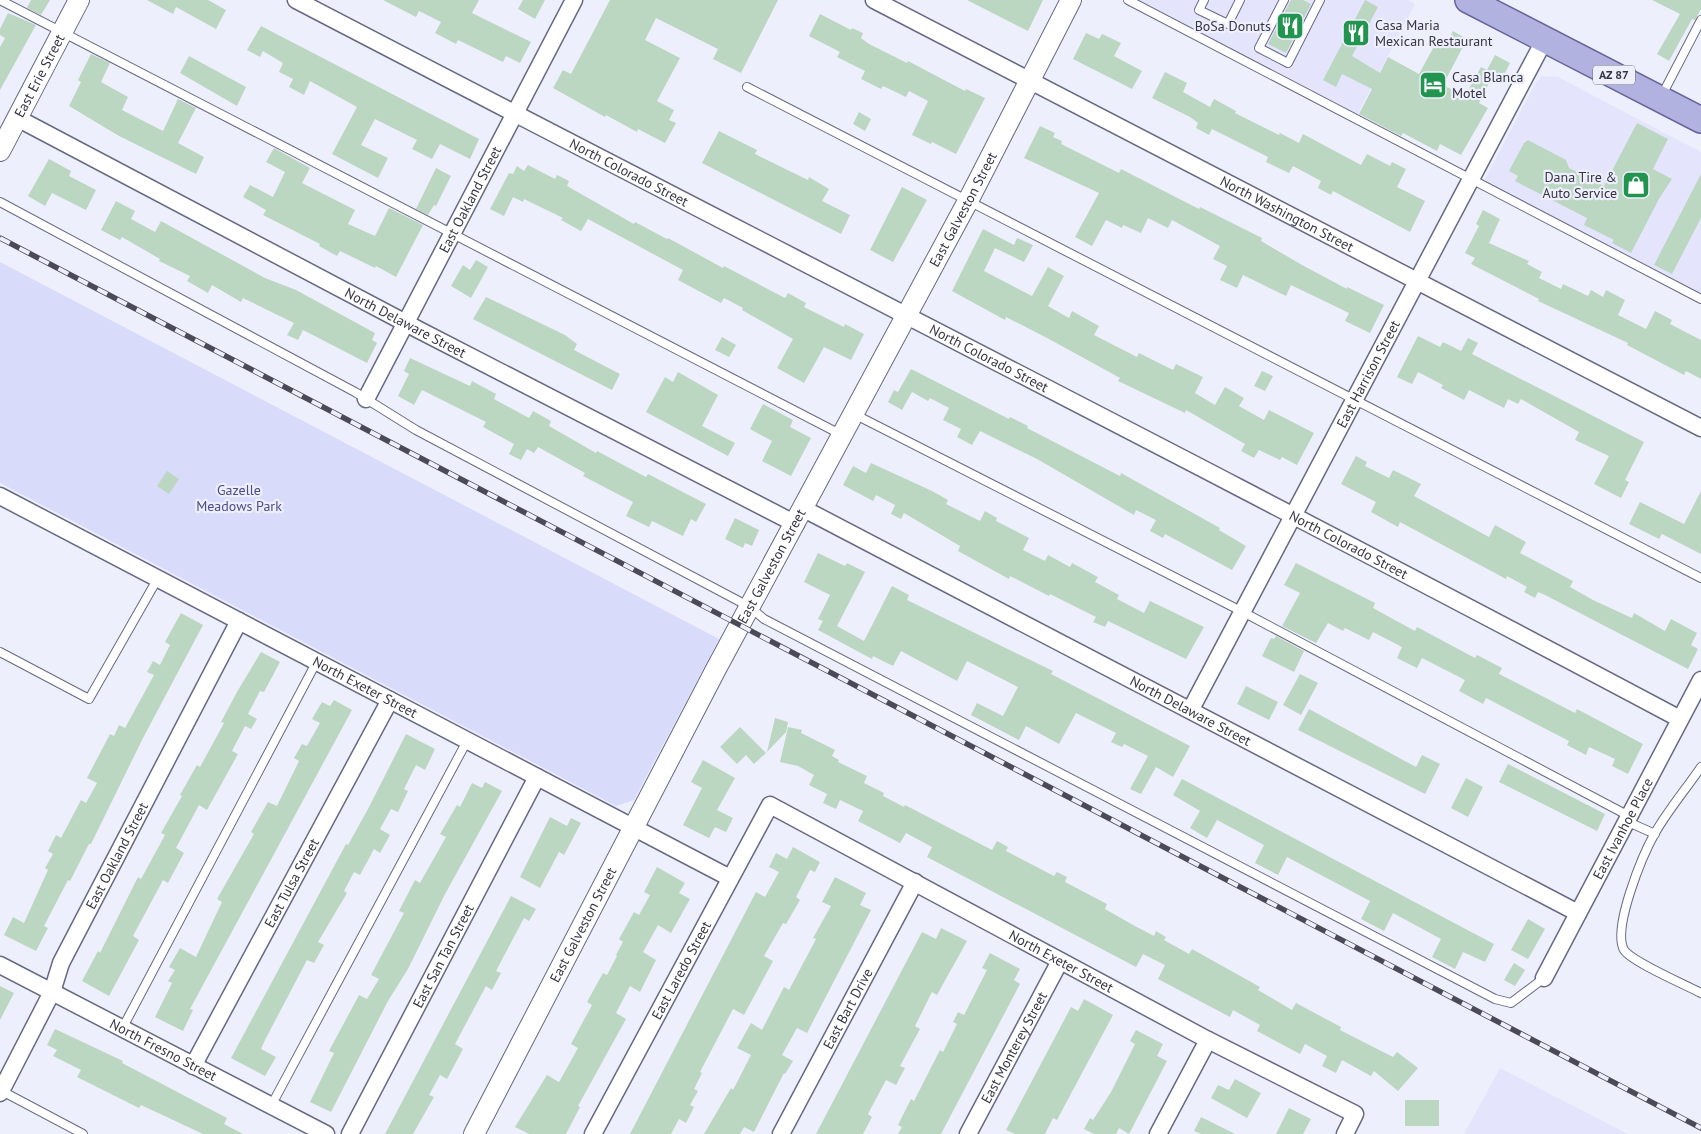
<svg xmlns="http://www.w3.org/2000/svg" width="1701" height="1134" font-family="'PT Sans',sans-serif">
<rect width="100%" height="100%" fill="#eeeffc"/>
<!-- built -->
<path fill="#e4e5fd" d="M1135,0H1408L1415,4L1356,117Z
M1542,76L1558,77L1701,152V294L1484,181L1535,84Z
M1500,1068L1628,1134H1464Z"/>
<!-- green -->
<path fill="#d9dbfb" d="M0,262L719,639L634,800L616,806L0,483Z"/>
<!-- building -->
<path fill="#bbd7c1" d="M31,0H50L41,15L27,8Z
M147,0H208L226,10L216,29L176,7L173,14Z
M383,0H479L472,13L531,42L520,63L506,56L503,62L458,40L456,44L435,33L441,22L419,11L416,17Z
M523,0H545L535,19L518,9Z
M610,0H778L741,73L713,59L718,49L656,18L645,40L680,58L657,101L674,110L669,120L676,123L665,143L638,129L637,132L606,115L605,117L553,88L563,70L571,74Z
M967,0H1043L1028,31Z
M1291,0H1303L1311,4L1286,53L1268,44Z
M1365,0L1378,7L1352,56L1380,73L1388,57L1419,74L1438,39L1446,44L1453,31L1467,39L1443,85L1465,96L1481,67L1487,70L1495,55L1510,63L1502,79L1493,75L1479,103L1488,108L1461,155L1440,144L1437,151L1403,133L1401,136L1359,114L1372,89L1342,74L1336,87L1323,80Z
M1652,0H1701V9L1695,20L1692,19L1669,61L1657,54L1680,14Z
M8,13L36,25L0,90V47L5,38L0,35V29Z
M820,14L851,30L852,28L863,33L861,38L869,44L907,63L908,61L965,91L966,89L985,98L956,154L932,142L931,144L912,135L928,101L909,91L906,97L883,86L881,89L861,79L865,71L837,57L840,52L809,36Z
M261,26L479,139L470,159L440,144L432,159L412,149L417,140L375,119L361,145L388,158L378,178L332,154L357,107L310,81L304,95L289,87L293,79L279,72L283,63L263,51L260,57L247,50Z
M1086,33L1099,39L1102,34L1121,43L1114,56L1142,71L1132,89L1073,59Z
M91,54L110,63L101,82L128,97L122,110L163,131L178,99L196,108L178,143L204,157L196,174L119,136L69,106L81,82L78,80Z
M189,56L246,87L237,106L180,73Z
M1165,72L1187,83L1183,92L1210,107L1214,99L1236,111L1235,113L1279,135L1280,133L1299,143L1303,134L1361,165L1367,154L1390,166L1392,162L1406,169L1397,187L1425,201L1410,232L1333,191L1331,195L1318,188L1321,181L1293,166L1289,173L1266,162L1268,157L1212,129L1209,135L1196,128L1198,123L1190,117L1152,98Z
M859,112L871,119L865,131L853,124Z
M1637,123L1668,139L1653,169L1672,179L1660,197L1631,253L1612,243L1614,240L1584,225L1587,218L1515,181L1518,176L1509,171L1524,143L1528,140L1566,160L1569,168L1604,186Z
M1040,126L1055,133L1053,137L1062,141L1061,144L1119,173L1121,169L1199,209L1200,207L1262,238L1261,241L1302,265L1347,289V287L1384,305L1370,333L1345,321L1349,313L1291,285L1286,296L1243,275L1237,288L1220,280L1227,266L1213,259L1220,246L1172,220L1168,228L1148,218L1141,233L1123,225L1122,228L1106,220L1092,246L1075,237L1099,193L1024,158Z
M719,131L757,150L755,154L808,180L809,177L829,189L822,201L850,215L841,234L702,163Z
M274,148L310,168L302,183L355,210L348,224L375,236L389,208L423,225L396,277L376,266L375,268L340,251L337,256L319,246L320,244L263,215L266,210L243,197L250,185L273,197L285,172L266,162Z
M49,159L71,171L69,176L96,190L86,210L52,193L45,206L28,196Z
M528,165L555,179L557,175L569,181L567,186L634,224L635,222L667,239L668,238L723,268L724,266L785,298L788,293L806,303L804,307L844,327L845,324L864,334L851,360L824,347L804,383L777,368L793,339L742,310L743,308L724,298L721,303L678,280L683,270L588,219L581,231L561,220L563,218L524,199L523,202L513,197L504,216L490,209L509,173L513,174L517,166L524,171Z
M436,168L451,176L436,206L434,205L428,215L416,209Z
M1701,174V218L1672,274L1654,265Z
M902,187L927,200L893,262L870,250Z
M116,201L135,211L131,219L155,232L161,221L265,278L296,290L375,333L372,340L377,343L367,363L303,330L298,340L287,335L294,323L243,298L241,302L212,285L208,293L187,281L190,276L159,261L160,259L122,237L120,240L101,230Z
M1483,210L1500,219L1489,243L1529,261L1527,264L1542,272L1539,278L1561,289L1563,284L1588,296L1591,290L1603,297L1606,290L1625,300L1618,315L1646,329L1655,311L1672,320L1670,324L1701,340V379L1686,371L1684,375L1627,345L1628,343L1538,301L1539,299L1471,264L1475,258L1465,253L1479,226L1476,224Z
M983,229L1014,245L1017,238L1033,245L1024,262L995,248L984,271L1032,296L1048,267L1064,276L1048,306L1069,318L1072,311L1099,326L1094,335L1137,357L1139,353L1173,370L1176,364L1203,377L1195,393L1215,405L1225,387L1244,398L1239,406L1264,420L1269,410L1314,433L1297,465L1282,457L1280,460L1259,450L1254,458L1241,451L1245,444L1186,410L1185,413L1118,381L1120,378L1049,339L1006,317L1005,320L952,291Z
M476,260L488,267L471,298L451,286L463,265L470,270Z
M486,297L565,335L577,344L574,350L620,374L612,390L473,319Z
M1418,336L1440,347L1443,342L1461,351L1468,338L1478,343L1472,354L1644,442L1625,480L1629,482L1621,498L1594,484L1609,456L1575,440L1579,432L1521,399L1518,404L1508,399L1504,408L1469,390L1464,400L1441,388L1443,385L1418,372L1412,384L1397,377Z
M722,337L736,345L729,357L715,350Z
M410,358L470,386L472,381L496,394L494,399L529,418L533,411L551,421L549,426L596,453L597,451L646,477L648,474L706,504L696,522L691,519L683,536L652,521L649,527L626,516L633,502L583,476L585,473L538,447L534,453L527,449L521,460L509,454L514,444L483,427L486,422L422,390L414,405L398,396L409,374L404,371Z
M911,369L1009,419L1010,417L1028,426L1027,428L1120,476L1121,473L1220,528L1219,530L1246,546L1232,570L1165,534L1163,538L1150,531L1156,520L1136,510L1134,515L1037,459L980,431L972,445L957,437L961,429L943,420L949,408L930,398L928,401L912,392L902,410L888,402L894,390L898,392Z
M1262,371L1273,376L1265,391L1254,386Z
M678,372L718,395L702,426L735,443L728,456L646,412L665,377L673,382Z
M763,404L793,420L790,427L811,438L791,476L762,461L772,441L750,429Z
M1356,456L1367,462L1365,466L1389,478L1393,470L1421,484L1414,496L1489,537L1495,525L1526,542L1520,553L1573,581L1570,587L1593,600L1632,618L1634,613L1665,631L1671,619L1697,633L1691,645L1698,649L1688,669L1545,595L1538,592L1535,598L1524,592L1527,587L1507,576L1506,579L1400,522L1398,527L1371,512L1376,502L1341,484Z
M871,463L932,491L948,500L946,504L980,521L985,511L997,518L996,521L1029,538L1023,550L1045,561L1048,555L1070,567L1072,563L1098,577L1095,582L1119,595L1117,599L1144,613L1150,601L1204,627L1186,659L1108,621L1105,627L1093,622L1096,617L1050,594L1049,596L1010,576L1009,579L958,551L960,546L904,513L901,519L891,514L895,505L876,495L873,501L843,485L853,466L866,473Z
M167,471L179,479L169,494L157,486Z
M1701,491V554L1662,534L1659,539L1629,524L1640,502L1684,524Z
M735,518L759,530L752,546L745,543L743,548L725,539Z
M818,553L845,566L847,563L865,572L837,626L864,641L892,586L909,595L907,600L1053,671L1051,674L1190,746L1173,777L1156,767L1141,794L1130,789L1148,756L1124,744L1122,747L1111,742L1116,733L1076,713L1059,744L1026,726L1019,740L971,715L977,703L1003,716L1018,687L967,661L957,681L901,651L893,666L873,656L872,659L818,630L823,621L818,619L830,595L804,582Z
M1296,563L1375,603L1373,608L1393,619L1415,631L1417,627L1475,658L1477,655L1502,668L1499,674L1575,713L1577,709L1643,744L1628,774L1612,766L1615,759L1589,747L1586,755L1567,745L1569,741L1486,698L1483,704L1459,691L1465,680L1422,658L1417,668L1397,658L1402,647L1373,632L1369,640L1345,628L1343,631L1328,623L1316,643L1282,626L1300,593L1284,585Z
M181,613L203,625L143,738L91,844H89L70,881L68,880L44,926L48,928L36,951L4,935L13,917L24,923L48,870L45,868L53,854L48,851L56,835L61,838L81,800L86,803L97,783L87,778L110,734L114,736L119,725L125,728L154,675L147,672L153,661L160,665L170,645L165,642Z
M1276,636L1304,651L1294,672L1262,656L1271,638L1274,639Z
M261,652L280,662L264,692L260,691L248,714L257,719L251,729L245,726L232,751L238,754L207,810L199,805L176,848L184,853L168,883L163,880L133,936L139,940L109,996L82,981L98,951L100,953L138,877L141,879L165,835L161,833L182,796L180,795L197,765L200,767L224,723L221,722L237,692Z
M1300,674L1318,683L1301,715L1283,705Z
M1246,686L1278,702L1269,720L1237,704Z
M334,700L352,710L190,1009L193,1010L183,1031L155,1017L172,983L168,981L175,970L169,967L180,948L196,957L222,902L217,899L254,834L251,832L268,802L277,806L299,761L294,758L302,744L307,746L320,723L312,719L322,702L330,706Z
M1309,709L1416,767L1422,755L1440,764L1425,794L1298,730Z
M775,718L788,722L786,732L767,752Z
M740,727L766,753L754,764L746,755L737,764L720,747Z
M788,727L802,730L801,733L835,750L832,756L839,760L838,762L867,776L864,783L884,793L883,796L904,807L905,805L992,850L997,841L1008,847L1006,851L1054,876L1057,872L1067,877L1065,882L1107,904L1105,909L1133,925L1154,936L1156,931L1166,937L1164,940L1189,954L1192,949L1260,987L1258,990L1292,1010L1296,1003L1341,1027L1340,1030L1393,1057L1397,1052L1418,1068L1398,1091L1374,1071L1371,1076L1342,1060L1336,1073L1322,1066L1327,1056L1305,1044L1300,1054L1257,1031L1260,1025L1233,1010L1230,1017L1158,979L1165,965L1143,954L1136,967L927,857L932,847L906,833L900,843L858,821L863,811L840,800L836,809L823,803L827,794L809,785L814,775L798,766L780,762Z
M406,734L435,749L425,770L416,765L404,789L408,791L398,812L391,809L380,829L390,835L380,853L374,849L360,875L354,872L344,891L347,893L318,942L324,945L314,963L307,960L265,1040L261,1049L276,1057L265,1076L231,1058L346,844L348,845L368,809Z
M703,760L735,778L717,810L733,818L726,832L715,827L709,838L683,825L702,788L691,782Z
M1508,764L1605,814L1597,831L1499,782Z
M1466,778L1483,787L1468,817L1451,808Z
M1182,779L1494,944L1485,962L1463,952L1455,969L1432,957L1441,939L1393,913L1384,931L1361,919L1370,901L1287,857L1278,875L1255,863L1264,845L1217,820L1207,838L1190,828L1200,811L1173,795Z
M485,782L502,791L444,896L408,969L388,1001L331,1112L310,1102L334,1053L329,1051L359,995L367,999L379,979L371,975L404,913L399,911L415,880L420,883L446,837L440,834L457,805L460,807L472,783L482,788Z
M550,817L567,826L571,818L581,823L564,855L559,852L540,888L520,877Z
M793,847L820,862L815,872L810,870L796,897L800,900L786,924L783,923L764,956L773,961L744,1015L733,1009L700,1072L702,1073L694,1089L698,1091L690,1105L694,1107L686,1123L679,1119L671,1134H630L756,892L765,897L779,872L769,867L776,853L787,859Z
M657,867L685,883L679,893L690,899L671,933L658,925L643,952L656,960L640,992L630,986L616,1013L626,1019L578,1106L580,1107L566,1134H529L515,1127L547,1075L559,1082L578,1048L571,1044L592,1005L587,1002L603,973L607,975L617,956L616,955L623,942L619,939L634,912L639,915L650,895L644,892Z
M835,877L866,893L860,905L871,910L807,1033L797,1028L782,1055L793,1061L785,1074L784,1073L754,1132L744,1127L740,1134H704L731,1088L733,1090L751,1055L737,1048L751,1023L762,1030L784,987L789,990L816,939L813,938L831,906L822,902Z
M511,896L536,909L529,921L524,918L496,971L501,973L492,990L486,986L455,1044L463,1049L447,1079L440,1075L429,1095L434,1097L413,1134H385Z
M1528,919L1545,929L1528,959L1511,950Z
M941,928L967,941L937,995L932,992L915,1026L920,1029L900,1066L905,1068L896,1085L886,1080L868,1114L872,1117L863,1134H816L922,932L936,939Z
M990,953L1020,969L1014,980L1020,984L941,1134H898L902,1127L898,1125L911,1099L914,1101L940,1050L943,1052L957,1024L953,1022L958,1012L964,1015L987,970L982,968Z
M1514,963L1525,970L1515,986L1504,980Z
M0,986L14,993L0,1020Z
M1084,999L1113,1015L1057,1120L1053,1118L1045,1134H1015L1006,1130L1071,1007L1078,1011Z
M55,1029L123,1061L122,1063L227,1118L224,1124L243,1134H203L141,1105L139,1108L77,1077L81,1070L53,1056L57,1050L47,1045Z
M1136,1030L1163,1044L1157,1056L1167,1061L1129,1134L1119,1128L1116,1134H1094L1084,1129L1090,1118L1093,1120L1111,1092L1135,1044L1130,1041Z
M1235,1079L1261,1093L1247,1118L1211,1098L1218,1085L1229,1090Z
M1405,1100H1439V1126H1405Z
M1289,1108L1311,1119L1303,1134H1276Z
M1201,1117L1235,1134H1201L1194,1131Z"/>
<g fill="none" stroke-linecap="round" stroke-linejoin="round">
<!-- service casing -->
<g stroke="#676984" stroke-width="10">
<path id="service" d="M0,0L840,434
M1128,0L1701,299
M1204,0L1199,10L1228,24L1240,0
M1284,0L1259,48L1288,63L1320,0
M747,87L1701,578
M1661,97L1701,20
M0,202L355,392L416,430L750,607L764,619L1495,999L1511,1003L1544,978
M854,414L1241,611L1629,816
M0,652L89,699L158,578
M1701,767C1686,789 1668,810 1655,833C1643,854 1612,928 1624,950C1632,962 1686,985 1701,993
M1626,821L1655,834
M122,1029L317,661
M0,1090L83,1134
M271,1106L467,741"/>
</g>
<!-- minor casing -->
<g stroke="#676984" stroke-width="19">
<g id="minor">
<path id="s1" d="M296,0C757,240 1221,475 1680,719"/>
<path id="s2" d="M874,0L1701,428"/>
<path id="s3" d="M17,118L419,330L796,524"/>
<path id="s4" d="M366,399L574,0"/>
<path id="s5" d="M0,496L730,878"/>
<path id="s6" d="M804,509L1578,913"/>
<path id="s7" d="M1191,709L1545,39"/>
<path id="s8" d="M0,965L326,1134"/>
<path id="s9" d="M1544,978L1701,680"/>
<path id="s10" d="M193,1066L390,700"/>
<path id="s11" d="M0,1093L52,992L61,963L239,621"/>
<path id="s12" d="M350,1134L537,777"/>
<path id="s13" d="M593,1134L770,805L1208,1040L1355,1114L1345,1134"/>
<path id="s14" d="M781,1134L915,882"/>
<path id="s15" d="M968,1134L1060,961"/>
<path d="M1158,1134L1208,1040"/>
</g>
</g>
<!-- tertiary casing -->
<g stroke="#676984" stroke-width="22">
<g id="tertiary">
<path id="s16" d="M0,151L79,0"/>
<path id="s17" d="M474,1134L716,669L968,201L1071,0"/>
</g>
</g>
<!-- primary casing -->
<g stroke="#65659c" stroke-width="28">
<path id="primary" d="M1468,0L1701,120"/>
</g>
<!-- service -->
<use href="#service" stroke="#fff" stroke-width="8"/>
<!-- minor -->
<use href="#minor" stroke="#fff" stroke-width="16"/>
<!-- tertiary -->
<use href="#tertiary" stroke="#fff" stroke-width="20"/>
<!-- primary -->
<use href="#primary" stroke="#b2b2e1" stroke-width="25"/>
<!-- rail casing -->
<g stroke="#4a4b57" stroke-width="5.5">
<path id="rail" d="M0,238L1701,1128"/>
</g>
<!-- rail -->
<use href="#rail" stroke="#eeeffc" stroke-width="4" stroke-dasharray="11" stroke-linecap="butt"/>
</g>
<!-- icons -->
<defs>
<g id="restaurant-square" transform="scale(1.4375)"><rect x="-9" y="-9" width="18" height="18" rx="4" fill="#21944f" stroke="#eeeffc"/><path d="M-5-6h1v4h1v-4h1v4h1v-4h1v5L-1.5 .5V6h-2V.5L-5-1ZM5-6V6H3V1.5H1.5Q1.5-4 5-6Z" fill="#fff"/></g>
<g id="hotel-square" transform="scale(1.4375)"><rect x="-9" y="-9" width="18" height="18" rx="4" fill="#21944f" stroke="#eeeffc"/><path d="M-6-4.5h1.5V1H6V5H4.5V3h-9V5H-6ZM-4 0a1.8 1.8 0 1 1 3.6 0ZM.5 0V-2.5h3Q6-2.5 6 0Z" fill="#fff"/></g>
<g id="shop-square" transform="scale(1.4375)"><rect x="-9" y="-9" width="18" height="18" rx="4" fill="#21944f" stroke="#eeeffc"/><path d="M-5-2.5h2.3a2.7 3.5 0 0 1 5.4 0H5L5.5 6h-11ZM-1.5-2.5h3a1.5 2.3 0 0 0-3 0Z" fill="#fff"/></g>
</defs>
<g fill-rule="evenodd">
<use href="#restaurant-square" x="1290" y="26"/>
<use href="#restaurant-square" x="1356" y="33"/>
<use href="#hotel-square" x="1433" y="85"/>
<use href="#shop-square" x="1636" y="185"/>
</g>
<g text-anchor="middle" stroke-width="4.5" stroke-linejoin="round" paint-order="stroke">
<!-- shield labels -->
<rect fill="#eeeffc" stroke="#6c6e7a" stroke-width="1" x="1593" y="65.5" width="42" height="19" rx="4"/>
<g font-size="12" font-weight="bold" fill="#353642">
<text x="1614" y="79">AZ 87</text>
</g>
<!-- poi labels -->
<g font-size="14" fill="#353642" stroke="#eeeffc" text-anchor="start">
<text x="1375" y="30">Casa Maria<tspan x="1375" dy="16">Mexican Restaurant</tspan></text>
<text x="1271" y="31" text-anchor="end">BoSa Donuts</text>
<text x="1452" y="82">Casa Blanca<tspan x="1452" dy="16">Motel</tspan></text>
<text x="1617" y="182" text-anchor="end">Dana Tire &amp;<tspan x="1617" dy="16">Auto Service</tspan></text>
</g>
<!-- street labels -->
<g font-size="14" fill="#353642" stroke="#eeeffc">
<text dy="5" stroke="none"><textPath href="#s16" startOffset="85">East Erie Street</textPath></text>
<text dy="5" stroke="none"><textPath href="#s1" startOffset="375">North Colorado Street</textPath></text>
<text dy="5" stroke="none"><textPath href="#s4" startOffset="225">East Oakland Street</textPath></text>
<text dy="5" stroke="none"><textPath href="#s17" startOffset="1046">East Galveston Street</textPath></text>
<text dy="5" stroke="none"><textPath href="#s2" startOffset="465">North Washington Street</textPath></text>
<text dy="5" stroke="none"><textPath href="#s3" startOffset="439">North Delaware Street</textPath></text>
<text dy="5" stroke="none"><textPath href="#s1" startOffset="780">North Colorado Street</textPath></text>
<text dy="5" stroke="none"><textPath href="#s7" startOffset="379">East Harrison Street</textPath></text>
<text dy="5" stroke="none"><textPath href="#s1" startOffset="1185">North Colorado Street</textPath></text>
<text dy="5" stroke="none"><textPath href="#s17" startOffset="641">East Galveston Street</textPath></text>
<text dy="5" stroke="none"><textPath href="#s5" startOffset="412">North Exeter Street</textPath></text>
<text dy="5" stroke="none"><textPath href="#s6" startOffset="436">North Delaware Street</textPath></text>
<text dy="5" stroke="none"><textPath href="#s9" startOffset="169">East Ivanhoe Place</textPath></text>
<text dy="5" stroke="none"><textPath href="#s11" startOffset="265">East Oakland Street</textPath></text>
<text dy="5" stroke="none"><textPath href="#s10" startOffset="208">East Tulsa Street</textPath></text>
<text dy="5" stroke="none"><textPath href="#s17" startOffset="236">East Galveston Street</textPath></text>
<text dy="5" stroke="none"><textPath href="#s12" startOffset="201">East San Tan Street</textPath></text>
<text dy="5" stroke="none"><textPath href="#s13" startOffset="704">North Exeter Street</textPath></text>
<text dy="5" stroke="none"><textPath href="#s13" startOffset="186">East Laredo Street</textPath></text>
<text dy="5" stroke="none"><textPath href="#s14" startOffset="142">East Bart Drive</textPath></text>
<text dy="5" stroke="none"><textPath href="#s15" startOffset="98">East Monterey Street</textPath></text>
<text dy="5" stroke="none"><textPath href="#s8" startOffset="184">North Fresno Street</textPath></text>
</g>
<!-- park labels -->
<g font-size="14" fill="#4d4b8a" stroke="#eeeffc">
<text x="239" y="495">Gazelle<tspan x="239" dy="16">Meadows Park</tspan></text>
</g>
</g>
</svg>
